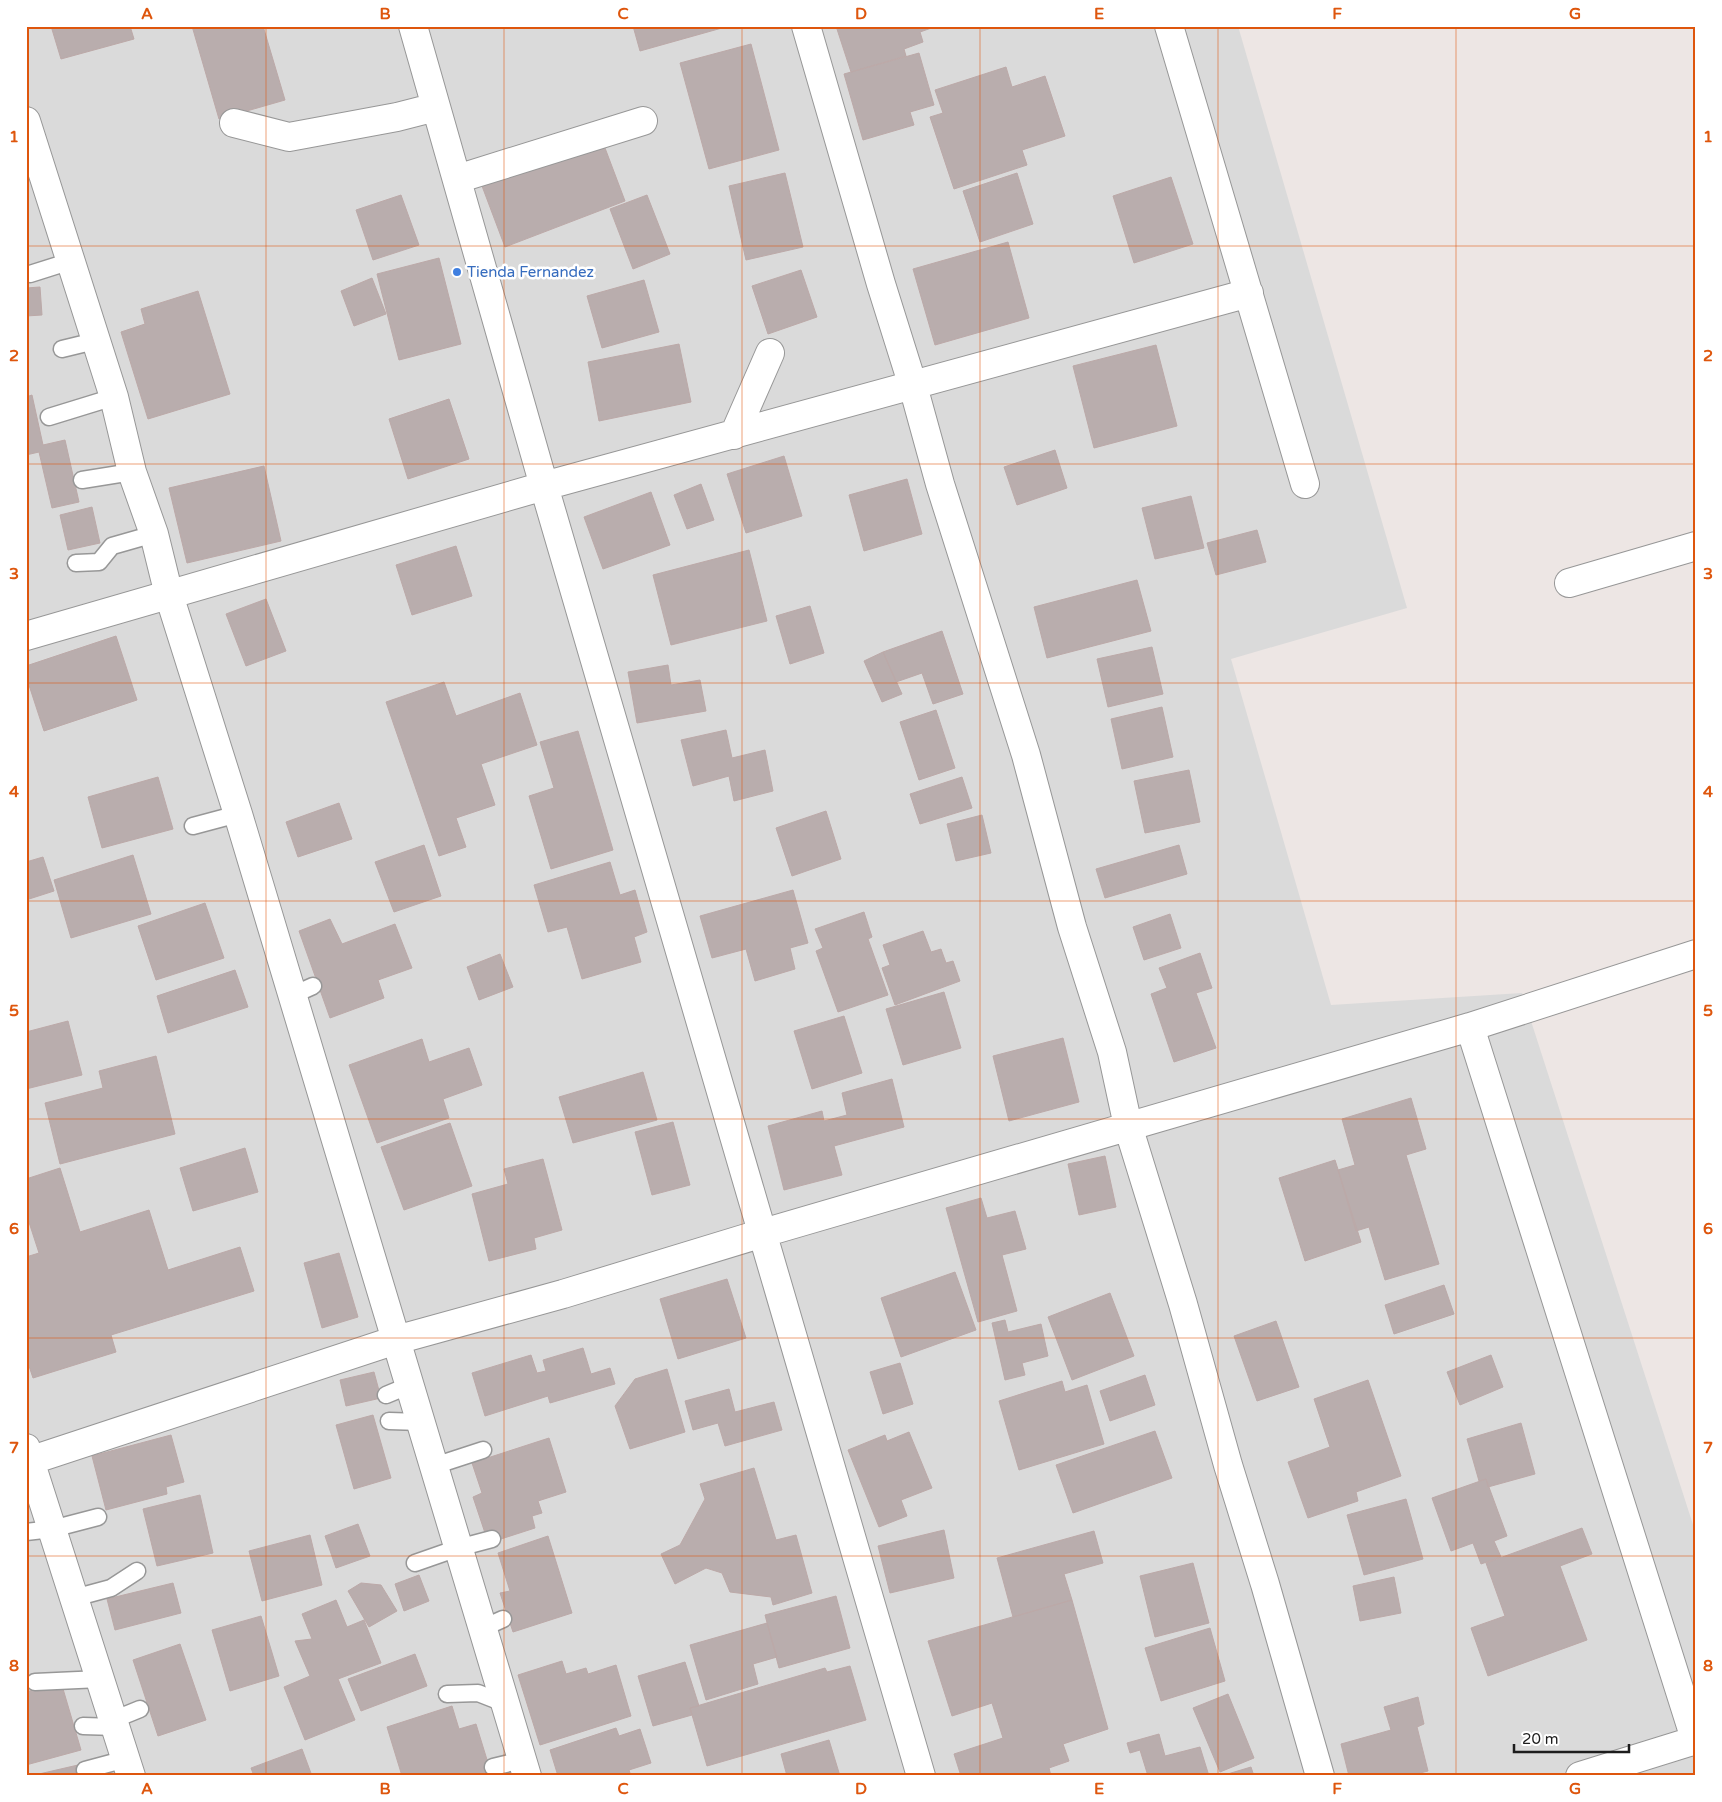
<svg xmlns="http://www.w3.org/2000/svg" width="1722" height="1802" font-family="'Varela Round',sans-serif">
<rect width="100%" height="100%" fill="#ede6e4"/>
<!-- residential -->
<path fill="#dadada" d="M26,26H1238L1407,608L1231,659L1331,1005L1522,993L1696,1534V1776H26Z"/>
<!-- building -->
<path fill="#b9adad" stroke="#bca9a8" d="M51,26H130L134,39L61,59Z
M192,26H263L285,100L219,119Z
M633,26H729L640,51Z
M836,26H937L920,32L923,42L904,49L906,56L851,72Z
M751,44L779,150L709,169L680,63Z
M919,53L934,105L910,112L914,125L863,140L844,74Z
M1006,67L1012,87L1045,76L1065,136L1022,150L1027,165L954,189L930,117L943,113L935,90Z
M602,140L625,201L505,247L482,186Z
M785,173L803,247L746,260L729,186Z
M1017,173L1033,224L980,242L963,191Z
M1171,177L1193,244L1134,263L1113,196Z
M401,195L419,245L373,260L356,210Z
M647,195L670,254L633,269L610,209Z
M1008,242L1029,318L935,345L913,269Z
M439,258L461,344L399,360L377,274Z
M801,270L817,317L768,334L752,286Z
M372,278L386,314L354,326L341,291Z
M644,280L659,332L602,348L587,296Z
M40,287L42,315L26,316V288Z
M198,291L230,394L148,419L121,332L145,324L141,309Z
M679,344L691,402L599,421L588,362Z
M1156,345L1177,426L1094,448L1073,366Z
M32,395L43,445L65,440L79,502L52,508L39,452L26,455V397Z
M449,399L469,459L408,479L389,419Z
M1055,450L1067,488L1017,505L1004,467Z
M784,456L802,516L746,533L727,474Z
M264,466L281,541L187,563L169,488Z
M907,479L922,534L864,551L849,495Z
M701,484L714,520L687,529L674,495Z
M651,492L670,545L603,569L584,517Z
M1191,496L1204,548L1155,559L1142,508Z
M92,507L100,543L68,550L60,515Z
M1257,530L1266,562L1216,575L1207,543Z
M456,546L472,596L412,615L396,565Z
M749,550L767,621L671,645L653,575Z
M1137,580L1151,631L1047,658L1034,607Z
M266,599L286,651L246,666L226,614Z
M810,606L824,653L790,664L776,616Z
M942,631L963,694L933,704L922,673L896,682L883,652Z
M116,636L137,700L44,731L26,676V666Z
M1152,647L1163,694L1108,707L1097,659Z
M883,652L902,694L882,702L864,661Z
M668,665L671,685L700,680L706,711L637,723L628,672Z
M444,682L456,716L520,693L537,745L481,764L495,805L456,818L466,847L439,856L386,702Z
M1162,707L1173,757L1122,769L1111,719Z
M936,710L955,768L919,780L900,722Z
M726,730L732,758L765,750L773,791L734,801L729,776L693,786L681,740Z
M578,731L613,850L551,869L529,796L554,788L540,742Z
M1189,770L1200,822L1145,833L1134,781Z
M158,777L173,829L102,848L88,797Z
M962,777L972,808L920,824L910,794Z
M339,803L352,839L298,857L286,822Z
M826,811L841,859L792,876L776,828Z
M982,815L991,853L956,861L947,824Z
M424,845L441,896L394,912L375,862Z
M1179,845L1187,874L1105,898L1096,869Z
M133,855L151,914L71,938L54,880Z
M43,857L54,891L26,900V862Z
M610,862L620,895L635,890L647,932L634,937L641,962L582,979L567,927L548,932L534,885Z
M793,890L808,943L790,948L795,969L755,981L746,949L712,958L700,916Z
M205,903L224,958L156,980L138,926Z
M864,912L872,937L868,939L888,995L838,1012L816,951L823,948L815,929Z
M1170,914L1181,948L1144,960L1133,927Z
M330,919L342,944L395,924L412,968L378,980L384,998L330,1018L299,931Z
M923,931L931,952L941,949L946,963L953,961L960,981L895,1005L882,968L890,965L883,945Z
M1200,953L1212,988L1196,993L1216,1048L1174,1062L1151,994L1167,988L1159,968Z
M500,954L513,987L479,1000L467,967Z
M235,970L248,1007L168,1033L157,996Z
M944,992L961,1048L903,1065L886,1009Z
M844,1016L862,1073L812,1089L794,1031Z
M68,1021L82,1075L26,1089V1032Z
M1063,1038L1079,1102L1009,1121L993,1056Z
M422,1039L429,1062L469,1048L482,1085L443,1099L449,1118L377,1143L349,1065Z
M156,1056L175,1134L60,1164L45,1103L103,1088L99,1071Z
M643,1072L657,1120L573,1143L559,1097Z
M892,1079L904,1127L834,1146L842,1175L784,1190L768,1126L822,1111L824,1121L847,1115L842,1093Z
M1411,1098L1426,1149L1406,1155L1439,1264L1385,1280L1369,1227L1356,1231L1338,1170L1355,1165L1342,1119Z
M673,1122L690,1185L652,1195L635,1132Z
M450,1123L472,1186L404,1210L381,1147Z
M245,1148L258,1192L193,1211L180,1168Z
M1105,1156L1116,1207L1079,1215L1068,1164Z
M543,1159L562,1230L534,1238L536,1249L489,1261L472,1194L508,1184L504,1169Z
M1335,1160L1361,1242L1305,1261L1279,1178Z
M60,1168L80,1232L149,1210L168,1270L240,1247L254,1291L111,1335L116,1352L33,1378L26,1357V1257L39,1253L26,1213V1179Z
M981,1198L987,1218L1015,1211L1026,1249L1002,1255L1017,1311L978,1322L946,1208Z
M339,1253L358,1317L322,1328L304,1263Z
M955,1272L976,1330L901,1357L881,1298Z
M727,1279L746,1338L678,1359L660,1299Z
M1444,1285L1454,1314L1394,1334L1385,1305Z
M1110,1293L1134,1356L1072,1380L1048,1317Z
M1005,1320L1008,1332L1041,1324L1048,1356L1022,1363L1025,1375L1005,1380L992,1323Z
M1276,1321L1299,1387L1257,1401L1234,1336Z
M583,1348L591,1374L610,1368L615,1384L550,1403L548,1396L485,1416L472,1373L531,1355L537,1373L546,1371L543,1360Z
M1491,1355L1503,1387L1460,1405L1447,1372Z
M900,1363L913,1404L883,1414L870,1372Z
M667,1369L685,1432L630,1449L615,1406L635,1379Z
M374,1372L381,1398L346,1406L340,1380Z
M1145,1375L1155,1405L1110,1421L1100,1391Z
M1368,1380L1401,1476L1356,1492L1358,1501L1308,1518L1288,1462L1330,1447L1314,1399Z
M1062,1381L1065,1392L1087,1385L1104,1444L1019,1470L999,1401Z
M729,1389L735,1412L774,1402L782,1430L725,1446L718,1423L693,1430L685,1401Z
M373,1415L391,1478L354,1489L336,1425Z
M1521,1423L1535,1474L1488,1487L1486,1479L1479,1481L1467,1439Z
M1155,1431L1172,1478L1073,1513L1056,1465Z
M909,1432L932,1488L901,1500L907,1516L879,1527L848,1450L885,1435L887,1441Z
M171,1435L184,1482L166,1487L167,1494L106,1510L92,1456Z
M549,1438L566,1492L538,1501L542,1513L532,1516L535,1528L501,1539L494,1530L485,1533L473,1497L482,1493L472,1463Z
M754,1468L776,1540L796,1535L812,1593L773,1605L771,1597L730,1592L722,1573L706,1568L675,1584L661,1554L680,1545L705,1499L700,1484Z
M1486,1479L1507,1536L1494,1541L1501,1557L1481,1564L1473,1543L1451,1551L1432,1498Z
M200,1495L213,1553L157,1566L143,1509Z
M1406,1499L1423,1559L1364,1575L1347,1515Z
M358,1524L370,1556L336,1568L325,1536Z
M1582,1528L1592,1554L1560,1566L1587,1640L1488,1676L1471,1628L1505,1616L1486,1563Z
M944,1530L954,1578L890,1593L878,1546Z
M1094,1531L1103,1563L1064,1574L1072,1600L1013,1617L997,1558Z
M310,1535L322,1585L262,1601L249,1551Z
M548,1536L572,1613L513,1632L500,1593L510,1591L498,1553Z
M1193,1563L1209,1623L1155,1637L1140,1576Z
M419,1575L429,1601L404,1611L395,1584Z
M1394,1577L1401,1613L1360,1621L1353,1586Z
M173,1583L181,1613L115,1630L107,1599Z
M361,1583L381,1585L397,1611L369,1627L348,1591Z
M836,1596L850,1648L779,1668L765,1615Z
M336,1600L347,1627L364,1620L381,1663L338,1679L355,1720L305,1740L284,1687L310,1676L295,1641L312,1639L302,1614Z
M1072,1600L1108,1729L1063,1744L1069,1761L1049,1768L1051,1776H961L954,1754L1003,1738L992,1703L952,1716L928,1641Z
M261,1616L279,1676L230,1691L212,1630Z
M767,1623L777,1657L753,1664L758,1684L706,1700L690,1645Z
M1210,1628L1225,1681L1161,1701L1145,1648Z
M180,1644L206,1720L158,1736L133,1660Z
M415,1654L427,1686L361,1711L348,1679Z
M562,1661L566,1674L586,1668L588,1674L616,1665L631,1716L540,1745L518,1675Z
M685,1662L699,1706L690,1708L692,1715L653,1726L638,1676Z
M850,1666L866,1720L707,1766L690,1708L825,1668L827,1672Z
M61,1682L81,1750L26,1765V1692Z
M1228,1694L1254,1758L1220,1772L1193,1708Z
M1418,1697L1424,1724L1417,1727L1428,1771L1408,1776H1349L1341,1744L1391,1730L1384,1707Z
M452,1706L459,1729L476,1724L492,1776H402L387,1727Z
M616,1728L619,1736L640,1729L651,1763L629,1770L631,1776H558L550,1750Z
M1159,1734L1165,1756L1200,1747L1209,1776H1148L1140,1750L1130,1753L1127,1743Z
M829,1740L840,1776H787L781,1754Z
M302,1749L312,1776H254L251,1768Z
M78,1765L80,1776H39V1774Z
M1251,1767L1254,1776H1221Z"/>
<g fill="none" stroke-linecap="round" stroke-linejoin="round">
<!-- service casing -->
<g stroke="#979797" stroke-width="19">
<path id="service" d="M30,274L71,261
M62,349L95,341
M49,417L114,397
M82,480L132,472
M76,563L99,562L112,546L154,534
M193,826L238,814
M293,995L313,986
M386,1395L410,1385
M389,1421L421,1422
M434,1466L483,1450
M26,1532L52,1529L98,1517
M415,1563L458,1548L492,1539
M74,1598L111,1588L137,1571
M483,1628L503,1619
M35,1682L100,1679
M447,1694L478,1693L506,1704
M113,1720L140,1709
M83,1726L116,1727
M493,1767L522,1760
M85,1770L126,1759"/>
</g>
<!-- minor casing -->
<g stroke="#979797" stroke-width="30">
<path id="minor" d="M413,26L544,486L921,1776
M806,26L881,284L913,386L940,484L1026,755L1072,927L1112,1052L1128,1126L1183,1304L1228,1465L1265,1584L1320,1776
M1169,26L1305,484
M26,121L114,397L132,472L154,534L169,595L238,814L527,1776
M234,123L289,137L397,117L436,107
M457,179L643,121
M734,435L770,353
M1569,583L1696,546
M26,636L544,486L1249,293
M1470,1027L1696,1742
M26,1448L131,1776
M26,1462L396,1340L563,1294L763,1233L1470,1027L1696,954
M1580,1776L1696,1740"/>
</g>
<!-- service -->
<use href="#service" stroke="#fff" stroke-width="16"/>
<!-- minor -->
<use href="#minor" stroke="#fff" stroke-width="28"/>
</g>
<!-- grid -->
<path fill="none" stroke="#de560d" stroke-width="1" stroke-opacity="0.55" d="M266,26V1776M504,26V1776M742,26V1776M980,26V1776M1218,26V1776M1456,26V1776M26,246H1696M26,464H1696M26,683H1696M26,901H1696M26,1119H1696M26,1338H1696M26,1556H1696"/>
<!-- markers -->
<circle fill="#3f7fe0" stroke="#fff" stroke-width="2" cx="457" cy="272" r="5"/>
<g text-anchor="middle" stroke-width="5" stroke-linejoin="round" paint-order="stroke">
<!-- shop labels -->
<g font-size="15" fill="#366cbe" stroke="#fff" text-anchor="start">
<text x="467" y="277">Tienda Fernandez</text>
</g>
</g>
<!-- border -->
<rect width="1722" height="1802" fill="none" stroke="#ffffff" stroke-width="55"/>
<!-- scale -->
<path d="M1514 1744v8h115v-8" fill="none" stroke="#1d1d1d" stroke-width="2.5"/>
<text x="1522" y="1744" font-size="15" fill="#1d1d1d" stroke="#ffffff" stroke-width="4" paint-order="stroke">20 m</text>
<rect x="28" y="28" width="1666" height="1746" fill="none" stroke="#de560d" stroke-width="2"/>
<g font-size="16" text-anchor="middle" font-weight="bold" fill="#de560d">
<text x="147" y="19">A</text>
<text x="385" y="19">B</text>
<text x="623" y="19">C</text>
<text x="861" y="19">D</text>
<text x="1099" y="19">E</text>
<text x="1337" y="19">F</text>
<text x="1575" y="19">G</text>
<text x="14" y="142">1</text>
<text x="1708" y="142">1</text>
<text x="14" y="361">2</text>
<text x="1708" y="361">2</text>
<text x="14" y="579">3</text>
<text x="1708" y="579">3</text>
<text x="14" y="797">4</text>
<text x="1708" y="797">4</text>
<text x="14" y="1016">5</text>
<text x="1708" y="1016">5</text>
<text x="14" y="1234">6</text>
<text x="1708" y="1234">6</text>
<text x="14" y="1453">7</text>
<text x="1708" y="1453">7</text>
<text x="14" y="1671">8</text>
<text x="1708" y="1671">8</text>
<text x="147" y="1794">A</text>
<text x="385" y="1794">B</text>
<text x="623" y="1794">C</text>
<text x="861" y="1794">D</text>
<text x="1099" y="1794">E</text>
<text x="1337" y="1794">F</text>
<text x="1575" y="1794">G</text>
</g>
</svg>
